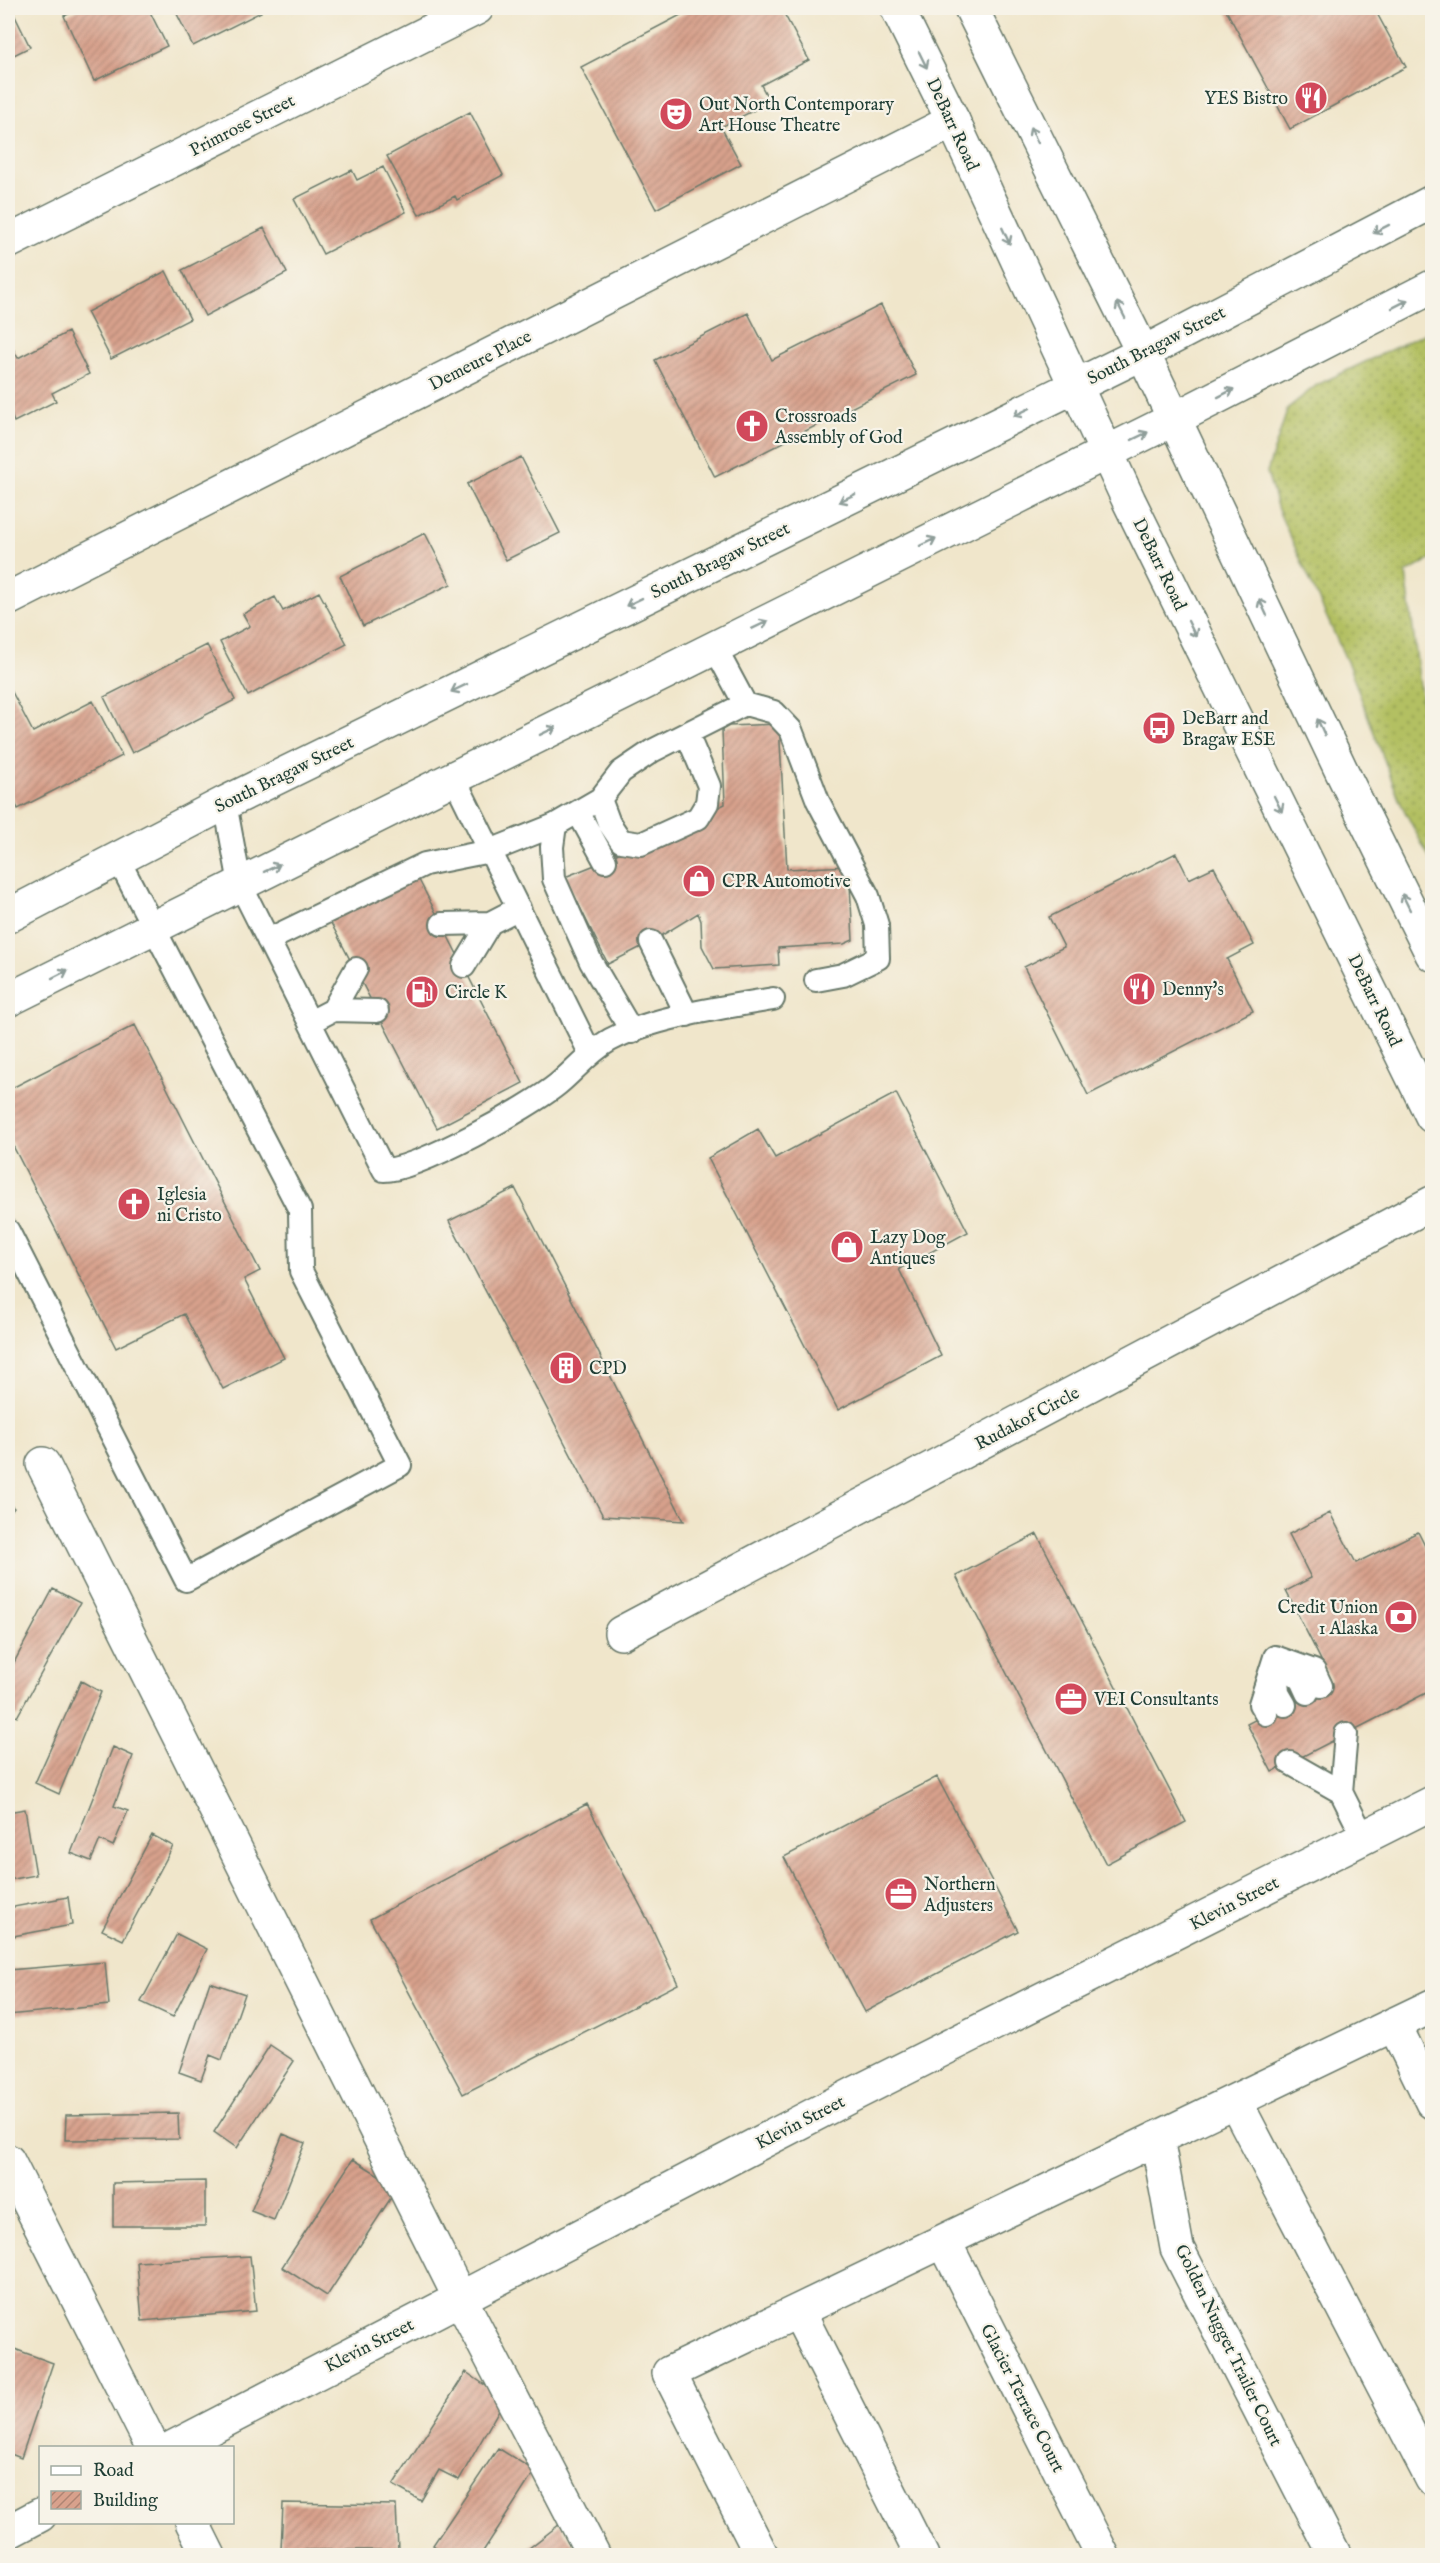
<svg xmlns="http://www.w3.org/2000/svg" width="1440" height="2563" font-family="'IM FELL English',serif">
<defs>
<pattern id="grass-dots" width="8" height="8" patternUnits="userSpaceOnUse" patternTransform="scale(1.5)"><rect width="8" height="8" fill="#b3c062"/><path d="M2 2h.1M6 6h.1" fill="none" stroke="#919d52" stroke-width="1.8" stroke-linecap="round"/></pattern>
<pattern id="building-hatch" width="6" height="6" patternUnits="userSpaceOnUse" patternTransform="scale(1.5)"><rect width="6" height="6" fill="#d8a18c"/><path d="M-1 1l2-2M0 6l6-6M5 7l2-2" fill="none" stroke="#af8473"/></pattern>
</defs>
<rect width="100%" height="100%" fill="#f7f3e8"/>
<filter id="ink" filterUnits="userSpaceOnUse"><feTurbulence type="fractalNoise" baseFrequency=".0167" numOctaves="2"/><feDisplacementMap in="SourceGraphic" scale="12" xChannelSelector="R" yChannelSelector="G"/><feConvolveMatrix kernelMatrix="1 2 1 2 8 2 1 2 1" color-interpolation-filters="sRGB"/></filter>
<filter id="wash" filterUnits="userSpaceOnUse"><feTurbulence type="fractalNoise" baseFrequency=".008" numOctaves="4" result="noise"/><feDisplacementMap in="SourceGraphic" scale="24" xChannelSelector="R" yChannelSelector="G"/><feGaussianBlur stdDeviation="1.35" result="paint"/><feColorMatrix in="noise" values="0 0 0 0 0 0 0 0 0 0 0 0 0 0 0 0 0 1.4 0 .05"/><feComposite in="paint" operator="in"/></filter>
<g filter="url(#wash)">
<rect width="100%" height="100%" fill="#f0e6cb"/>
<!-- grass -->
<path fill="url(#grass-dots)" stroke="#697e4b" stroke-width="1.5" d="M1432,330V558L1406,573L1428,750L1432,751V863L1400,802L1349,666L1278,510L1267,472L1288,408L1317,385Z"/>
<g id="blocks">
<!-- building -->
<path fill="url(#building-hatch)" d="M8,8H11L30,47L10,57L8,52Z
M82,8H148L167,46L94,81L64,16Z
M174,8H259L261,12L193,46Z
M694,8H781L809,60L761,85L770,102L721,127L741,164L656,209L581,67Z
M1225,8H1374L1406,67L1290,129Z
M470,112L503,175L457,200L455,196L419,215L387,156Z
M383,167L406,212L323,254L294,199L352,170L357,180Z
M264,228L287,273L205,316L182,270Z
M166,271L190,319L111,359L87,312Z
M881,305L916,375L715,477L655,360L748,313L772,360Z
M68,332L89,374L52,393L56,401L14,422L8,408V349L12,347L18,358Z
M521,457L560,533L506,560L467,484Z
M425,533L451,584L363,626L340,576Z
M319,592L347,644L248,696L220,642L250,626L243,614L275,597L283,611Z
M207,645L235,700L132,753L104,697Z
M12,692L33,732L93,701L122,756L18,809L8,788V695Z
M779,724L787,869L849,866L853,940L844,944L778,948L779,965L714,969L702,946L701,921L698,913L651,942L608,964L565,877L605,861L655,831L673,830L725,804L722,730L729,726Z
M1176,853L1189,879L1214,867L1254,945L1227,959L1253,1011L1088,1095L1024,967L1064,947L1049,917Z
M417,876L523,1083L437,1128L329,919Z
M135,1025L260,1271L244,1279L284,1358L223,1389L184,1314L116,1348L8,1136V1090Z
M896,1093L968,1232L899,1269L941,1356L838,1410L708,1158L758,1129L775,1158Z
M515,1188L684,1521L603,1516L449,1221Z
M8,1503L14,1508L8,1515Z
M1330,1513L1356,1563L1418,1532L1432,1560V1690L1272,1772L1247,1724L1331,1680L1286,1591L1311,1578L1289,1534Z
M1037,1534L1186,1822L1106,1864L956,1576Z
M53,1589L80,1603L17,1717L8,1711V1674Z
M81,1681L101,1692L59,1794L35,1783Z
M113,1747L133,1756L114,1806L128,1811L113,1846L100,1840L91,1861L71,1853Z
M937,1777L1018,1931L865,2012L784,1857Z
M587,1804L652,1928L678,1984L463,2094L370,1919Z
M25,1809L36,1875L8,1880V1812Z
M152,1835L173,1846L123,1940L102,1930Z
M68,1897L72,1925L8,1937V1908Z
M177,1934L207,1949L173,2017L141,2002Z
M105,1962L109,2005L8,2015V1970Z
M210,1982L245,1994L222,2060L210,2055L201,2080L179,2072Z
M270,2045L294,2061L237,2148L214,2132Z
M178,2113L179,2139L65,2140L66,2115Z
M283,2134L305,2143L274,2220L251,2211Z
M353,2159L398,2187L327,2296L282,2267Z
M205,2181V2226H113V2183Z
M250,2256L256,2311L142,2321L137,2262Z
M9,2347L53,2363L21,2458L8,2453Z
M466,2372L505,2399L459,2480L439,2470L421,2501L393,2485Z
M498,2448L535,2471L480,2556H448L433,2545Z
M283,2503L396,2505L398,2550H281Z
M560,2524L580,2556H519Z"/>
</g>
</g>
<g filter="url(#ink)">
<use href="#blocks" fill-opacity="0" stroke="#687869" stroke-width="1.5"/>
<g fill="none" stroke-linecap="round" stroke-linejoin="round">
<!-- lane casing -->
<g stroke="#687869" stroke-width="26">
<path id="lane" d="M715,648L745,704
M454,778L590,1053
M600,799L609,823L621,841L641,844L698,818L707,803L709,786L687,734
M225,803L240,884L384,1170C418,1170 530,1107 558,1084C576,1069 589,1052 610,1040C653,1017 725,1007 773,999
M578,812L605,861
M555,825L552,847L554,879L591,962L632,1032
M442,924L490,923L519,908
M268,940L425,864L490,851L555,825L600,799L621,772L652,751L745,704L774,712L791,730L818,801L868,896L877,925L878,958L843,975L816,980
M651,942L687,1015
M464,966L490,923
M333,1010L356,969
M310,1022L333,1010L377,1011
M8,1231L186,1580L400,1465L301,1271L300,1210L118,859
M1275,1657L1314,1671L1321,1686
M1281,1662L1301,1680L1307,1693
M1276,1664L1278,1693L1285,1705
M1266,1714L1260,1704L1275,1657
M1346,1734L1341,1792L1364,1838
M1290,1763L1341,1792"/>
</g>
<!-- street casing -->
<g stroke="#687869" stroke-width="36">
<path id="street" d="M8,242L477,8
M8,599L953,121
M43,1464L460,2298L594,2556
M621,1633L1432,1203
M1394,2024L1432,2102
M1235,2101L1432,2479
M1157,2138L1177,2248L1335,2556
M8,2161L153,2448
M944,2241L1103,2556
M798,2311L922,2556
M172,2448L858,2092L1432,1803
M192,2522L209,2556
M8,2532L40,2515
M762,2556L669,2373L1432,2006"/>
</g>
<!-- secondary casing -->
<g stroke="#687869" stroke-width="36">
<path id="secondary" d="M897,8L953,121L1129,501L1432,1116
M971,8L1143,353L1341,770L1432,954
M8,916L225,803L1143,353L1432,202
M8,1000L1174,419L1432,287"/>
</g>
<!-- lane -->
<use href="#lane" stroke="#fff" stroke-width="22"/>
<!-- street -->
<use href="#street" stroke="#fff" stroke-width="33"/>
<!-- secondary -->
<use href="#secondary" stroke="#fff" stroke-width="33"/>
</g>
<!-- one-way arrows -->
<defs><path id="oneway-shaft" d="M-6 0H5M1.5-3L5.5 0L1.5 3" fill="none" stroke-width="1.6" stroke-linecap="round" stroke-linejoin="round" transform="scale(1.5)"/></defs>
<g stroke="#8f9e9a">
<use href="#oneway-shaft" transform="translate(923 60) rotate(64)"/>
<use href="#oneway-shaft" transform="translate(1034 135) rotate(-116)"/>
<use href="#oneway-shaft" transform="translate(1381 229) rotate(153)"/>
<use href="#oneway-shaft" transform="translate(1006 236) rotate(65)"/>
<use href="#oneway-shaft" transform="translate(1400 304) rotate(-27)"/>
<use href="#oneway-shaft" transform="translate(1121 310) rotate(-117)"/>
<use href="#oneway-shaft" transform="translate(1226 393) rotate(-27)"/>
<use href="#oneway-shaft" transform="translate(1022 412) rotate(154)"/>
<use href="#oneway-shaft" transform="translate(1140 436) rotate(-26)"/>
<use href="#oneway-shaft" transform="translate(847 498) rotate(154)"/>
<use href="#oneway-shaft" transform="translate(928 542) rotate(-26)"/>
<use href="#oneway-shaft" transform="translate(634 602) rotate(154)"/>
<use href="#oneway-shaft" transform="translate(1263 607) rotate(-115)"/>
<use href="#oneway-shaft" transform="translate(760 625) rotate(-26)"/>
<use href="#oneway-shaft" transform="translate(1192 629) rotate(64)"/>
<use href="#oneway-shaft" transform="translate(459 688) rotate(154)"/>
<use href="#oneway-shaft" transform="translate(1321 727) rotate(-115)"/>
<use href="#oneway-shaft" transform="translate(548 731) rotate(-26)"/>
<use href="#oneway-shaft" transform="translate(1278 804) rotate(64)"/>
<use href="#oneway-shaft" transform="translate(272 868) rotate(-26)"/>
<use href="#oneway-shaft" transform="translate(1406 902) rotate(-116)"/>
<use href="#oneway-shaft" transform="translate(60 974) rotate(-27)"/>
</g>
</g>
<!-- icons -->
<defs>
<g id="restaurant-disc" transform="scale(1.725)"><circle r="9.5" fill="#d1495b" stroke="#f7f3e8"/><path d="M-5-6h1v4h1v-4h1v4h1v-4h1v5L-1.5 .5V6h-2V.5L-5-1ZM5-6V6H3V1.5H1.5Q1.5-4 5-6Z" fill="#fff"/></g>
<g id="theatre-disc" transform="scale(1.725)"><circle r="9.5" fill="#d1495b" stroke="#f7f3e8"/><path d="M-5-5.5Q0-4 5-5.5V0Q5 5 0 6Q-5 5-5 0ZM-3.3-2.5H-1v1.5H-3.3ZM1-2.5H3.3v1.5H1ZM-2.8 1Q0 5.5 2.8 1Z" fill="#fff"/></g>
<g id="church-disc" transform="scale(1.725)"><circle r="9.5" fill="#d1495b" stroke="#f7f3e8"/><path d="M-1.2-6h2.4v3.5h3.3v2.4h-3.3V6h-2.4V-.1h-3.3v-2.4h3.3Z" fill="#fff"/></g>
<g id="bus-disc" transform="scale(1.725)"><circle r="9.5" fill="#d1495b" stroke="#f7f3e8"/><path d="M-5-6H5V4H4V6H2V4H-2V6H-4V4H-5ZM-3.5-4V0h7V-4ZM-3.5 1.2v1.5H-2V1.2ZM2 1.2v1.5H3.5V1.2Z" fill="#fff"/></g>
<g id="shop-disc" transform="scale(1.725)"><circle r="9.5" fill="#d1495b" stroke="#f7f3e8"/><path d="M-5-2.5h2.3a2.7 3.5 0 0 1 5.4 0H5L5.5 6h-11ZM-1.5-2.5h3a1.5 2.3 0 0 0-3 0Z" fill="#fff"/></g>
<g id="fuel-disc" transform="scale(1.725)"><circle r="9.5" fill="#d1495b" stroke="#f7f3e8"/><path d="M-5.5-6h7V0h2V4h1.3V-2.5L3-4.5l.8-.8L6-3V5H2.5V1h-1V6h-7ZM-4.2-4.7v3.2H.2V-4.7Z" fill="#fff"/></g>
<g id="building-disc" transform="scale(1.725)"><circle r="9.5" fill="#d1495b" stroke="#f7f3e8"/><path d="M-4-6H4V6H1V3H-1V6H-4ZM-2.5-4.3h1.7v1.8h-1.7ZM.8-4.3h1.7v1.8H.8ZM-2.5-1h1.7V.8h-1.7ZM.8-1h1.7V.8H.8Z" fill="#fff"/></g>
<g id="bank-disc" transform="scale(1.725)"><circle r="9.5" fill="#d1495b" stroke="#f7f3e8"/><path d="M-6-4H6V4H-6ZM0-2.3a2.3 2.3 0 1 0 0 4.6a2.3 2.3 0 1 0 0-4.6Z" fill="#fff"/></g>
<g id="office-disc" transform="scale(1.725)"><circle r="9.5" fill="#d1495b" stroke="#f7f3e8"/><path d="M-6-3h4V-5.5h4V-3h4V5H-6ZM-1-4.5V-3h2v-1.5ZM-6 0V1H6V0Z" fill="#fff"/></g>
</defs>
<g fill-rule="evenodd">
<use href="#restaurant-disc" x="1311" y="98"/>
<use href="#theatre-disc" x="676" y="114"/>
<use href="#church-disc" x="752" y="426"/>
<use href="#bus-disc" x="1159" y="728"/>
<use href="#shop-disc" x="699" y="881"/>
<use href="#restaurant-disc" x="1139" y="989"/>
<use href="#fuel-disc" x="422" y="992"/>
<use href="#church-disc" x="134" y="1204"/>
<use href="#shop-disc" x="847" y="1247"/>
<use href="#building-disc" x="566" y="1368"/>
<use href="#bank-disc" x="1401" y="1617"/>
<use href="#office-disc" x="1071" y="1699"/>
<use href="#office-disc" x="901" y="1894"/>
</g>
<g text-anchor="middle" stroke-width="4.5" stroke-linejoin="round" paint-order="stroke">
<!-- poi labels -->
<g font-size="18" fill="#1f3d34" stroke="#f7f3e8" text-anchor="start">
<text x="1288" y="104" text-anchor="end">YES Bistro</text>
<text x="699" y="110">Out North Contemporary<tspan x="699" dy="21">Art House Theatre</tspan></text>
<text x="775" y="422">Crossroads<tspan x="775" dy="21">Assembly of God</tspan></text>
<text x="1182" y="724">DeBarr and<tspan x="1182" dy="21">Bragaw ESE</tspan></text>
<text x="722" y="887">CPR Automotive</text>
<text x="1162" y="995">Denny's</text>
<text x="445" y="998">Circle K</text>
<text x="157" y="1200">Iglesia<tspan x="157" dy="21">ni Cristo</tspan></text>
<text x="870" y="1243">Lazy Dog<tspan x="870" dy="21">Antiques</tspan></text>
<text x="589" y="1374">CPD</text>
<text x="1378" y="1613" text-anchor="end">Credit Union<tspan x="1378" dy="21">1 Alaska</tspan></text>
<text x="1094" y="1705">VEI Consultants</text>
<text x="924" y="1890">Northern<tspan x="924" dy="21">Adjusters</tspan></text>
</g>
<!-- street labels -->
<g font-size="18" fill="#1f3d34" stroke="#f7f3e8">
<text transform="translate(953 124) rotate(65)" y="6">DeBarr Road</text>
<text transform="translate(242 125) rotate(-27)" y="6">Primrose Street</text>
<text transform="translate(1156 345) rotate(-27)" y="6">South Bragaw Street</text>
<text transform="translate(480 360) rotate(-27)" y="6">Demeure Place</text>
<text transform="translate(720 560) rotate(-26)" y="6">South Bragaw Street</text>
<text transform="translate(1160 564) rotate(64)" y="6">DeBarr Road</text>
<text transform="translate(284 774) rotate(-26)" y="6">South Bragaw Street</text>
<text transform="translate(1375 1000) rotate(64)" y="6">DeBarr Road</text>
<text transform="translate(1027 1418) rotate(-28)" y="6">Rudakof Circle</text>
<text transform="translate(1234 1903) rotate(-27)" y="6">Klevin Street</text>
<text transform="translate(800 2122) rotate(-27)" y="6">Klevin Street</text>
<text transform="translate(369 2345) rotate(-27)" y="6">Klevin Street</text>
<text transform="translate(1229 2345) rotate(64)" y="6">Golden Nugget Trailer Court</text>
<text transform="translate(1023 2398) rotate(63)" y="6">Glacier Terrace Court</text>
</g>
</g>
<!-- margin -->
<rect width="1440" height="2563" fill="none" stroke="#f7f3e8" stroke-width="30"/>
<!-- legend -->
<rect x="39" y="2446" width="195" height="78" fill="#f7f3e8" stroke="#a1aaa0" stroke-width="1.5"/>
<rect x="51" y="2466" width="30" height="9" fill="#ffffff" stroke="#a1aaa0" stroke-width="1.5"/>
<text x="93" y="2476" font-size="18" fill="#1f3d34">Road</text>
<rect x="51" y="2491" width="30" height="18" fill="url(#building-hatch)" stroke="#a1aaa0" stroke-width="1.5"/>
<text x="93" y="2506" font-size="18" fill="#1f3d34">Building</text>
</svg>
